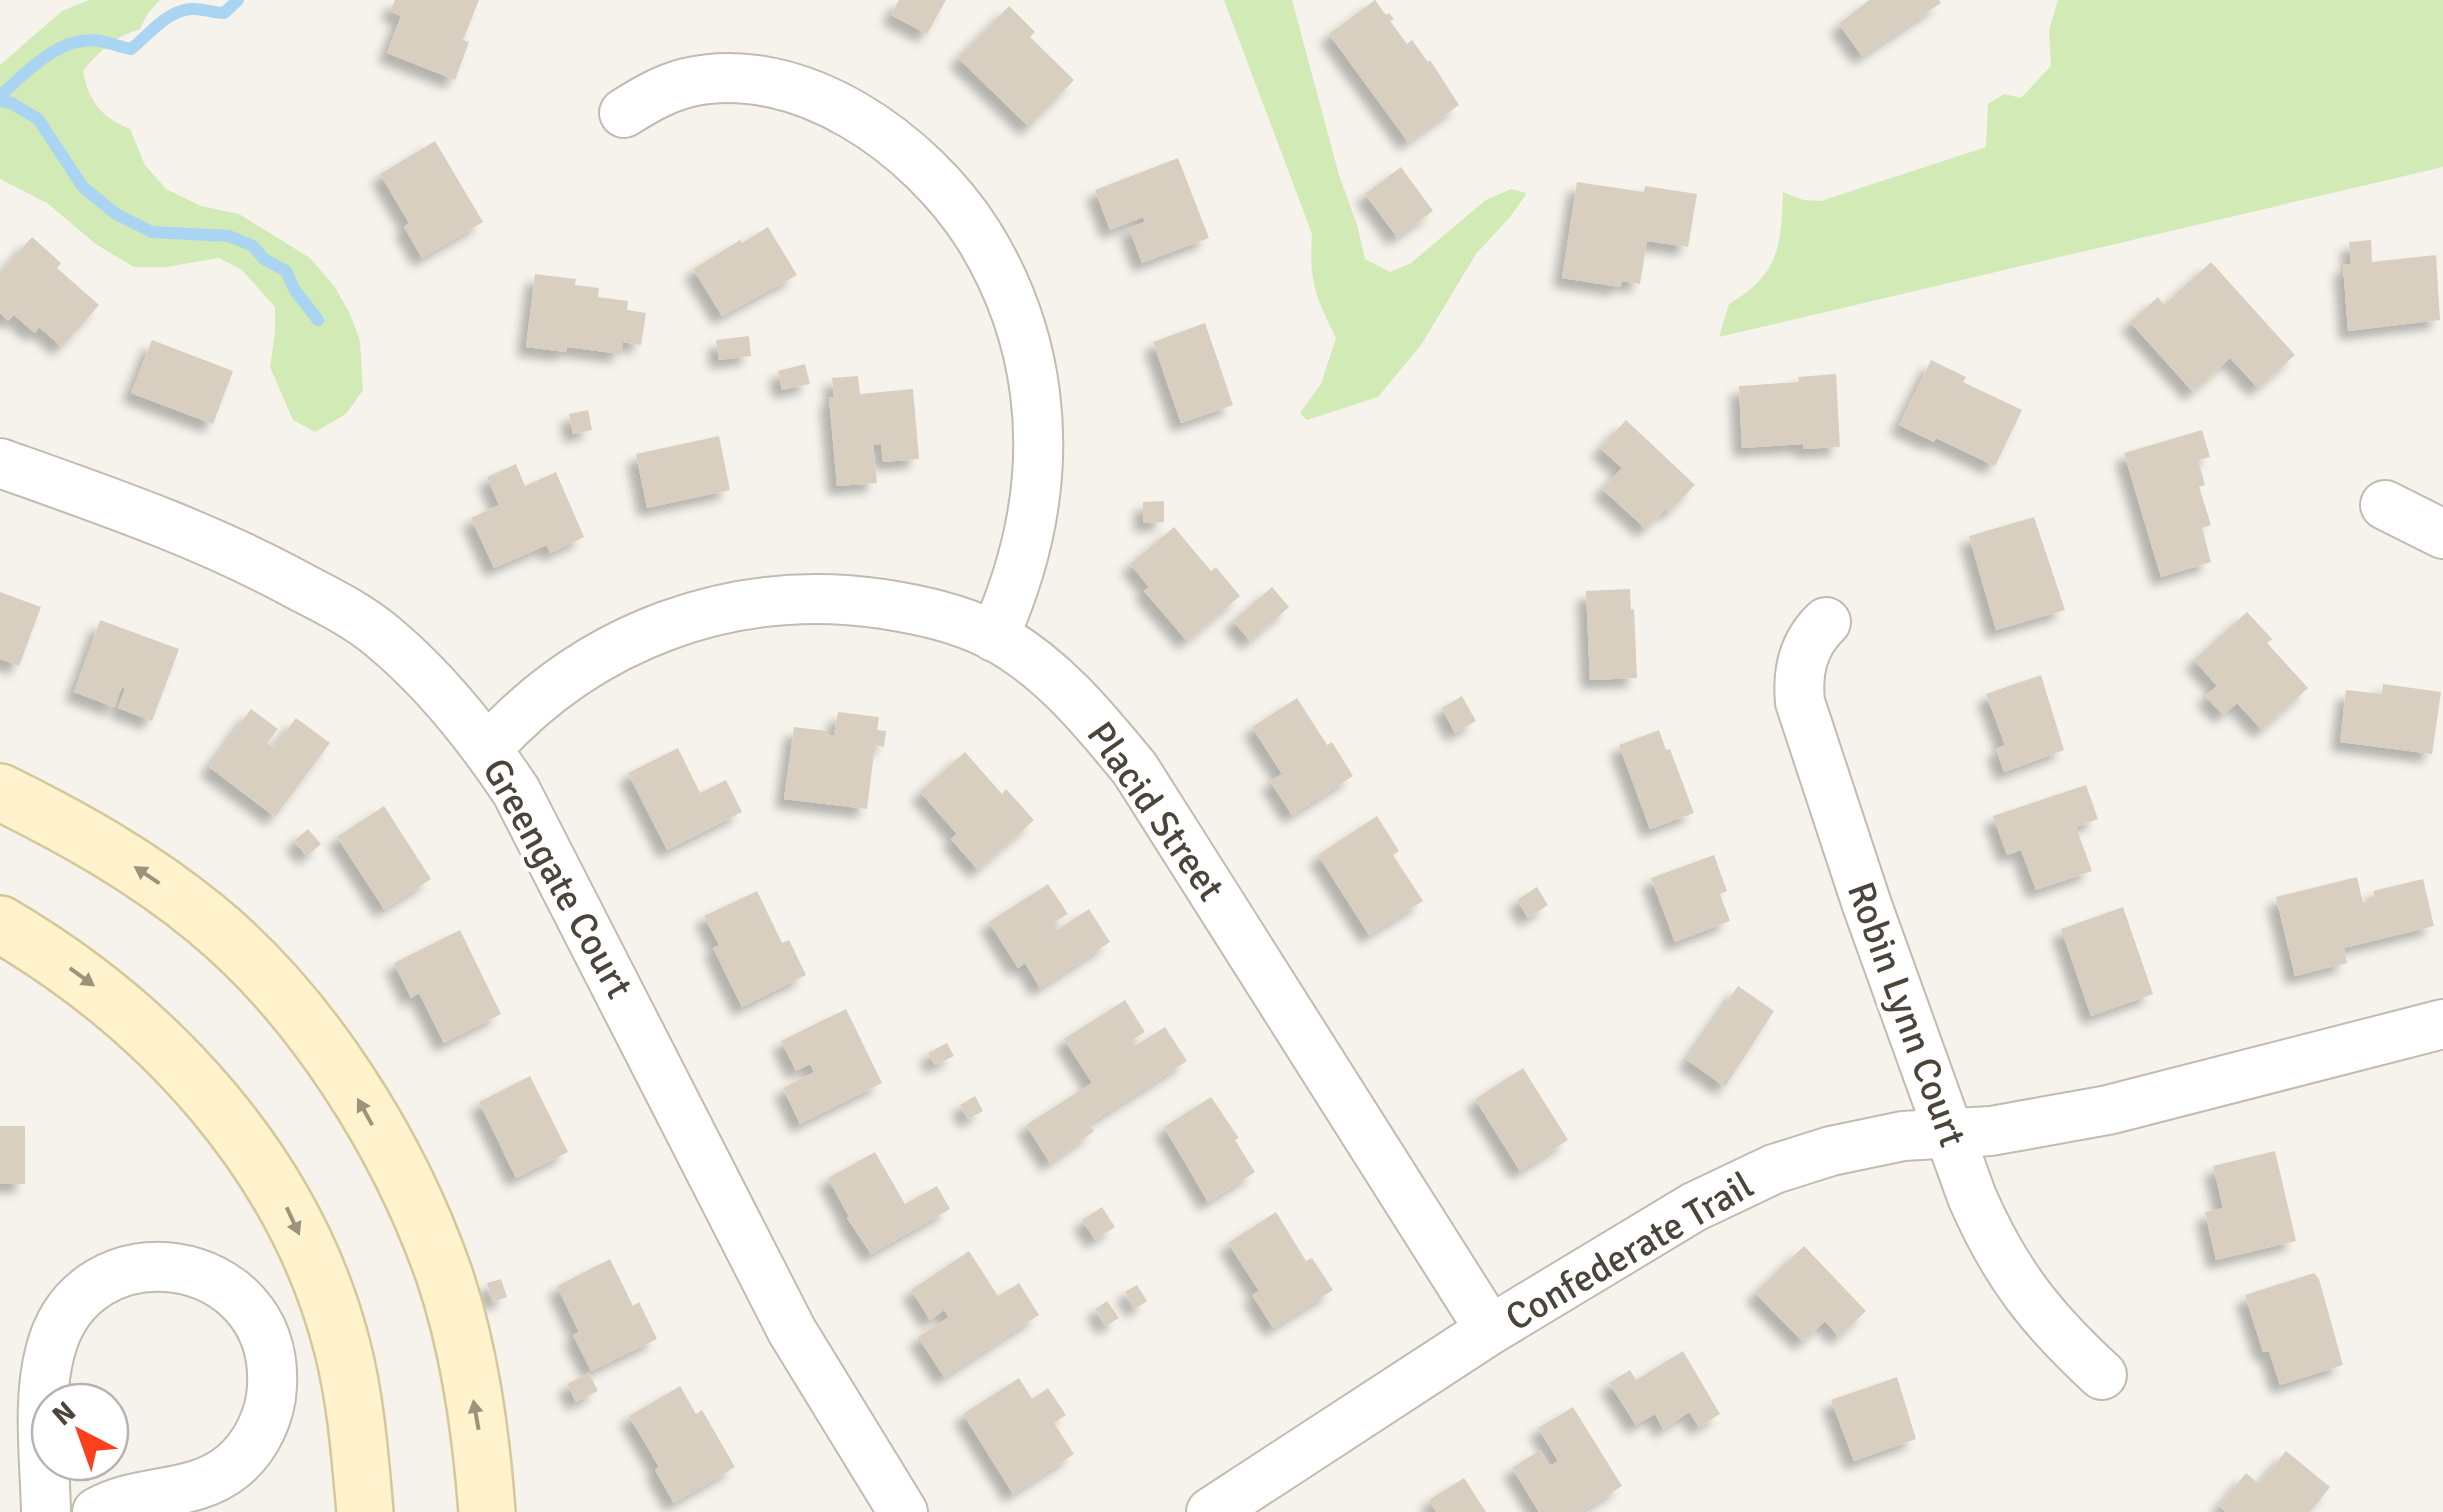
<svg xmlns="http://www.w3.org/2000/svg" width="2443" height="1512" font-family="Signika,sans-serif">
<defs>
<filter id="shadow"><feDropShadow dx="-9" dy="9" stdDeviation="5" flood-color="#0004"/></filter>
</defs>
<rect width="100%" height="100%" fill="#f6f3ec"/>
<!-- green -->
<path fill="#d2eab5" d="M89,0H160L148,13L140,29C116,36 99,51 83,71C89,102 101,117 130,129L145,165L166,189L201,206L239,214L310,258L335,287L350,314L360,341L363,390L346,414L315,432L293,420L270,367L275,332V307L242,270L219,258L166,267H134L97,245L47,203L0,179V65L62,11Z
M1224,0H1292L1339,175L1357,225L1365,259L1390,272L1411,263L1486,200L1511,189L1527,193L1510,217L1476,254L1421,345L1378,397L1307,420L1300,413L1321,384L1336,338C1315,295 1309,283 1312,234Z
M2058,0H2443V167L1719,337L1729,304C1780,274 1781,245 1783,192L1803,200L1821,201L1986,147L1988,104L2004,94L2021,98L2051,66L2049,30Z"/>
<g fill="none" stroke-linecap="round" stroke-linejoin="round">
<!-- stream -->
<path stroke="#a9d4f2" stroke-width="12" d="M0,96C26,73 60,34 100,41C110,43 121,47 131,49C150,34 166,11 191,9C201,8 213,13 224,13L238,0
M0,101L11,103L38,119L83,187L116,214L152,232L229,236L253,246L264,259L286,271L294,289L318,320"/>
</g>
<!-- building -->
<path fill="#d8cfc1" filter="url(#shadow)" d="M395,0H479L463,40L469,42L455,80L387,53L401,16L390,11Z
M899,0H946L927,34L891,15Z
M1375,0L1386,15L1389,13L1394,19L1390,21L1407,44L1412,40L1428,62L1430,60L1459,105L1408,142L1329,34Z
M1869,0H1939L1941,3L1862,56L1839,24Z
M1009,6L1035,32L1030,37L1074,80L1029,127L958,58Z
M435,141L483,222L422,258L404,227L409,223L380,174Z
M1178,158L1209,238L1142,263L1129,228L1145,222L1143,217L1110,230L1095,190Z
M1401,167L1433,211L1397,237L1365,194Z
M1577,182L1644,192L1645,186L1697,194L1688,247L1647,241L1640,284L1622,281L1620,287L1562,278Z
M768,227L797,275L722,316L693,269L740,240L742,243Z
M32,237L61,263L57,268L99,305L62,347L39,327L35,333L14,315L8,321L0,313V273Z
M2371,240L2372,262L2436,255L2440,320L2348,331L2343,265L2351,264L2349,242Z
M2211,262L2295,355L2258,388L2230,358L2193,392L2130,322L2158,297L2164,305Z
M535,274L576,279L575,285L599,288L598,297L628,301L627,310L646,313L641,345L623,342L621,354L567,347L566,352L526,347Z
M1205,323L1233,405L1181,423L1153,342Z
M749,336L751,356L719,360L716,340Z
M152,340L233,371L213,424L131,393Z
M1931,360L1966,377L1963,382L2022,410L1995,466L1936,438L1934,442L1899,425Z
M805,364L810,384L782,390L778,371Z
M1836,374L1840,447L1803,449V444L1742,448L1739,386L1799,382L1798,377Z
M858,376L860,394L913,389L919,459L883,462L881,445H873L877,483L837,486L829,397H834L832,378Z
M588,410L592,430L573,434L569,414Z
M1626,420L1695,485L1669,512L1665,509L1646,529L1602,489L1622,468L1600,448Z
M2202,430L2210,457L2198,460L2205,485L2199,487L2211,525L2202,528L2211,562L2161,577L2124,453Z
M719,436L730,490L647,508L636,454Z
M516,464L525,486L556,472L584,537L550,553L547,545L494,568L471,518L499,505L487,477Z
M1164,501V522L1143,523V502Z
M2034,517L2065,610L1996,630L1969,536Z
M1174,527L1211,571L1216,567L1240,596L1187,641L1144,591L1149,587L1130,564Z
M1272,587L1289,607L1250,641L1233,621Z
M1630,589L1631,610L1634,609L1637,678L1590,680L1586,591Z
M0,592L41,607L19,666L0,659Z
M2247,612L2272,639L2267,643L2308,688L2262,730L2237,703L2223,715L2205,696L2217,686L2194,660Z
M100,620L179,649L152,721L118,708L125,689L122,687L114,707L74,692Z
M2041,675L2064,750L2004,772L1996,749L2005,745L1986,694Z
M2383,684L2441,692L2432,754L2340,742L2346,690L2382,694Z
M1462,696L1476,721L1455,733L1442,708Z
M1297,698L1327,745L1332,742L1353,776L1292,815L1270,781L1282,774L1252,727Z
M251,709L278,729L267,743L274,748L296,718L330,743L275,817L209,767Z
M838,712L879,717L877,730L886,731L884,747L875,745L867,809L784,799L794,727L827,731L826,735L834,736Z
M1659,730L1666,750L1670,749L1694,813L1650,829L1619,745Z
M678,748L700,793L726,780L742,812L667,850L628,773Z
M965,752L1002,794L1006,789L1034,820L978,870L951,839L957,834L920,792Z
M2086,785L2098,819L2076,827L2092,871L2036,890L2021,850L2007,855L1993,816Z
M384,806L431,879L384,909L337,837Z
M1377,816L1399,851L1393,855L1423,901L1369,935L1318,855Z
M308,829L321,844L307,856L294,841Z
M1714,855L1727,891L1720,894L1730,921L1675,942L1651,878Z
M2357,877L2363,903L2375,900L2373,891L2423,879L2434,926L2344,948L2347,963L2295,976L2276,897Z
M1048,884L1068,914L1053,923L1057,930L1089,909L1110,942L1040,988L1025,963L1018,968L989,922Z
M1537,887L1548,905L1528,918L1517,900Z
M757,891L782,943L789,940L806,975L742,1007L713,948L719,945L704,916Z
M2123,907L2153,994L2091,1016L2061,929Z
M460,930L501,1014L444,1043L419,993L411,998L394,963Z
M1738,986L1774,1011L1725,1087L1687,1060Z
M1125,1000L1145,1032L1132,1040L1135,1046L1165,1027L1187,1061L1089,1124L1094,1131L1050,1163L1026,1125L1092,1083L1064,1039Z
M846,1009L882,1083L800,1124L783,1088L814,1072L810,1064L796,1071L781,1041Z
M947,1043L954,1056L935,1065L928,1053Z
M1523,1068L1568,1140L1520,1171L1475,1099Z
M530,1076L568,1152L516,1178L479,1102Z
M975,1096L983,1111L968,1119L960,1105Z
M1211,1097L1239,1138L1235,1140L1255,1172L1208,1202L1164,1127Z
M0,1126H25V1184H0Z
M2275,1151L2296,1241L2216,1260L2205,1212L2223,1208L2213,1166Z
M875,1152L905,1204L937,1186L950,1209L871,1254L847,1218L849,1217L828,1178Z
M1102,1207L1115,1227L1095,1240L1082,1220Z
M1276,1212L1306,1261L1312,1258L1333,1290L1273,1328L1252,1295L1259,1291L1228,1243Z
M1804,1246L1866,1311L1839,1337L1825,1321L1803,1342L1755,1293Z
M969,1251L998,1296L1019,1283L1039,1315L944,1377L918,1337L949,1317L944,1310L930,1320L911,1290Z
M610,1259L633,1306L639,1302L657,1339L591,1371L573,1335L579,1332L557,1286Z
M2314,1273L2319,1279L2343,1365L2280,1385L2269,1351L2263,1352L2245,1295Z
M501,1279L507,1297L493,1302L487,1283Z
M1137,1285L1147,1301L1135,1309L1125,1292Z
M1107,1301L1119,1318L1106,1326L1095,1309Z
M1683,1351L1720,1414L1699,1427L1689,1412L1663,1429L1655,1414L1636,1425L1609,1383L1630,1370L1636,1380Z
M589,1373L598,1391L576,1402L567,1384Z
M1897,1377L1916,1439L1854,1461L1831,1400Z
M1019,1378L1032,1399L1048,1388L1066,1415L1054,1423L1074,1454L1013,1494L963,1414Z
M680,1386L696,1414L702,1410L735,1467L674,1503L655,1470L659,1467L629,1416Z
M1573,1407L1622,1486L1581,1512H1539L1512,1468L1540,1450L1550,1466L1558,1461L1538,1428Z
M2286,1451L2330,1487L2310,1512H2226L2219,1506L2246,1473L2259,1484Z
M1464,1478L1486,1512H1436L1429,1500Z"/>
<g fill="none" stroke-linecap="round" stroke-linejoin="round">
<!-- street casing -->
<g stroke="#c2bbae" stroke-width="52">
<path id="street" d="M624,113C643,101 663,89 686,83C799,56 921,144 979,236C1008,283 1028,338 1035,393C1046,478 1029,559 994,637
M0,463C104,500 207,535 303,588C330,602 358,616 382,636C434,679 478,734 516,791L792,1331L903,1512
M2385,505L2443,534
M1826,622C1803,644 1797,671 1800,702L1867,905L1972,1197C2005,1273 2041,1319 2102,1375
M487,749C589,635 733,582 883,604C921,610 958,618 992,635C1050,665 1094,719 1135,769L1490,1330
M46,1512C45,1461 37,1401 50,1352C83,1220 279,1249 272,1386C271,1415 256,1447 233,1466C193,1499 141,1487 97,1512
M1211,1512L1490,1330L1694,1207L1774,1169L1831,1151L1903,1136L1991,1131L2108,1110L2443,1024"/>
</g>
<!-- secondary casing -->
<g stroke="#d6c79b" stroke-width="60">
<path id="secondary" d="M0,792C73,828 143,867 206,919C312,1006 399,1145 444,1274C470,1350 481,1432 487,1512
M0,924C159,1017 295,1164 342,1346C356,1400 360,1456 365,1512"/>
</g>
<!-- street -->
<use href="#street" stroke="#fff" stroke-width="48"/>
<!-- secondary -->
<use href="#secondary" stroke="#fff3cd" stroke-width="55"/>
</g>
<!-- one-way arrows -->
<defs><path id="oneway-solid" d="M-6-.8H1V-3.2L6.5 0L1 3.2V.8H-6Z" transform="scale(2.5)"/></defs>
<g fill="#9c937c">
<use href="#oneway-solid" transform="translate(147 875) rotate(-146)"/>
<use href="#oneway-solid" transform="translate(82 977) rotate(36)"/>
<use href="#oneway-solid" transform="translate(365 1112) rotate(-119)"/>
<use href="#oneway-solid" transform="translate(293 1221) rotate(65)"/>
<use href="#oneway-solid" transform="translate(476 1415) rotate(-100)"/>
</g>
<g text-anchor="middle" stroke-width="8" stroke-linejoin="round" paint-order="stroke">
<!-- street labels -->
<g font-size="38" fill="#4b4439" stroke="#fff">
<text transform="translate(1156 811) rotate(55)" y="13">Placid Street</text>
<text transform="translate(558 878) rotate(61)" y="13">Greengate Court</text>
<text transform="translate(1907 1014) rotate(70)" y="13">Robin Lynn Court</text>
<text transform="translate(1629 1251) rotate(-30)" y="13">Confederate Trail</text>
</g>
</g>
<!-- north arrow -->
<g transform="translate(80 1432) rotate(319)"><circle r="48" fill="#ffffff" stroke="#b7b4b0" stroke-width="2.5"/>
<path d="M0-8L18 38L0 25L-18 38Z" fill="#fc3f1d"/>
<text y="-15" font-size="28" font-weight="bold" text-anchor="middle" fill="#4b4439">N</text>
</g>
</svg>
